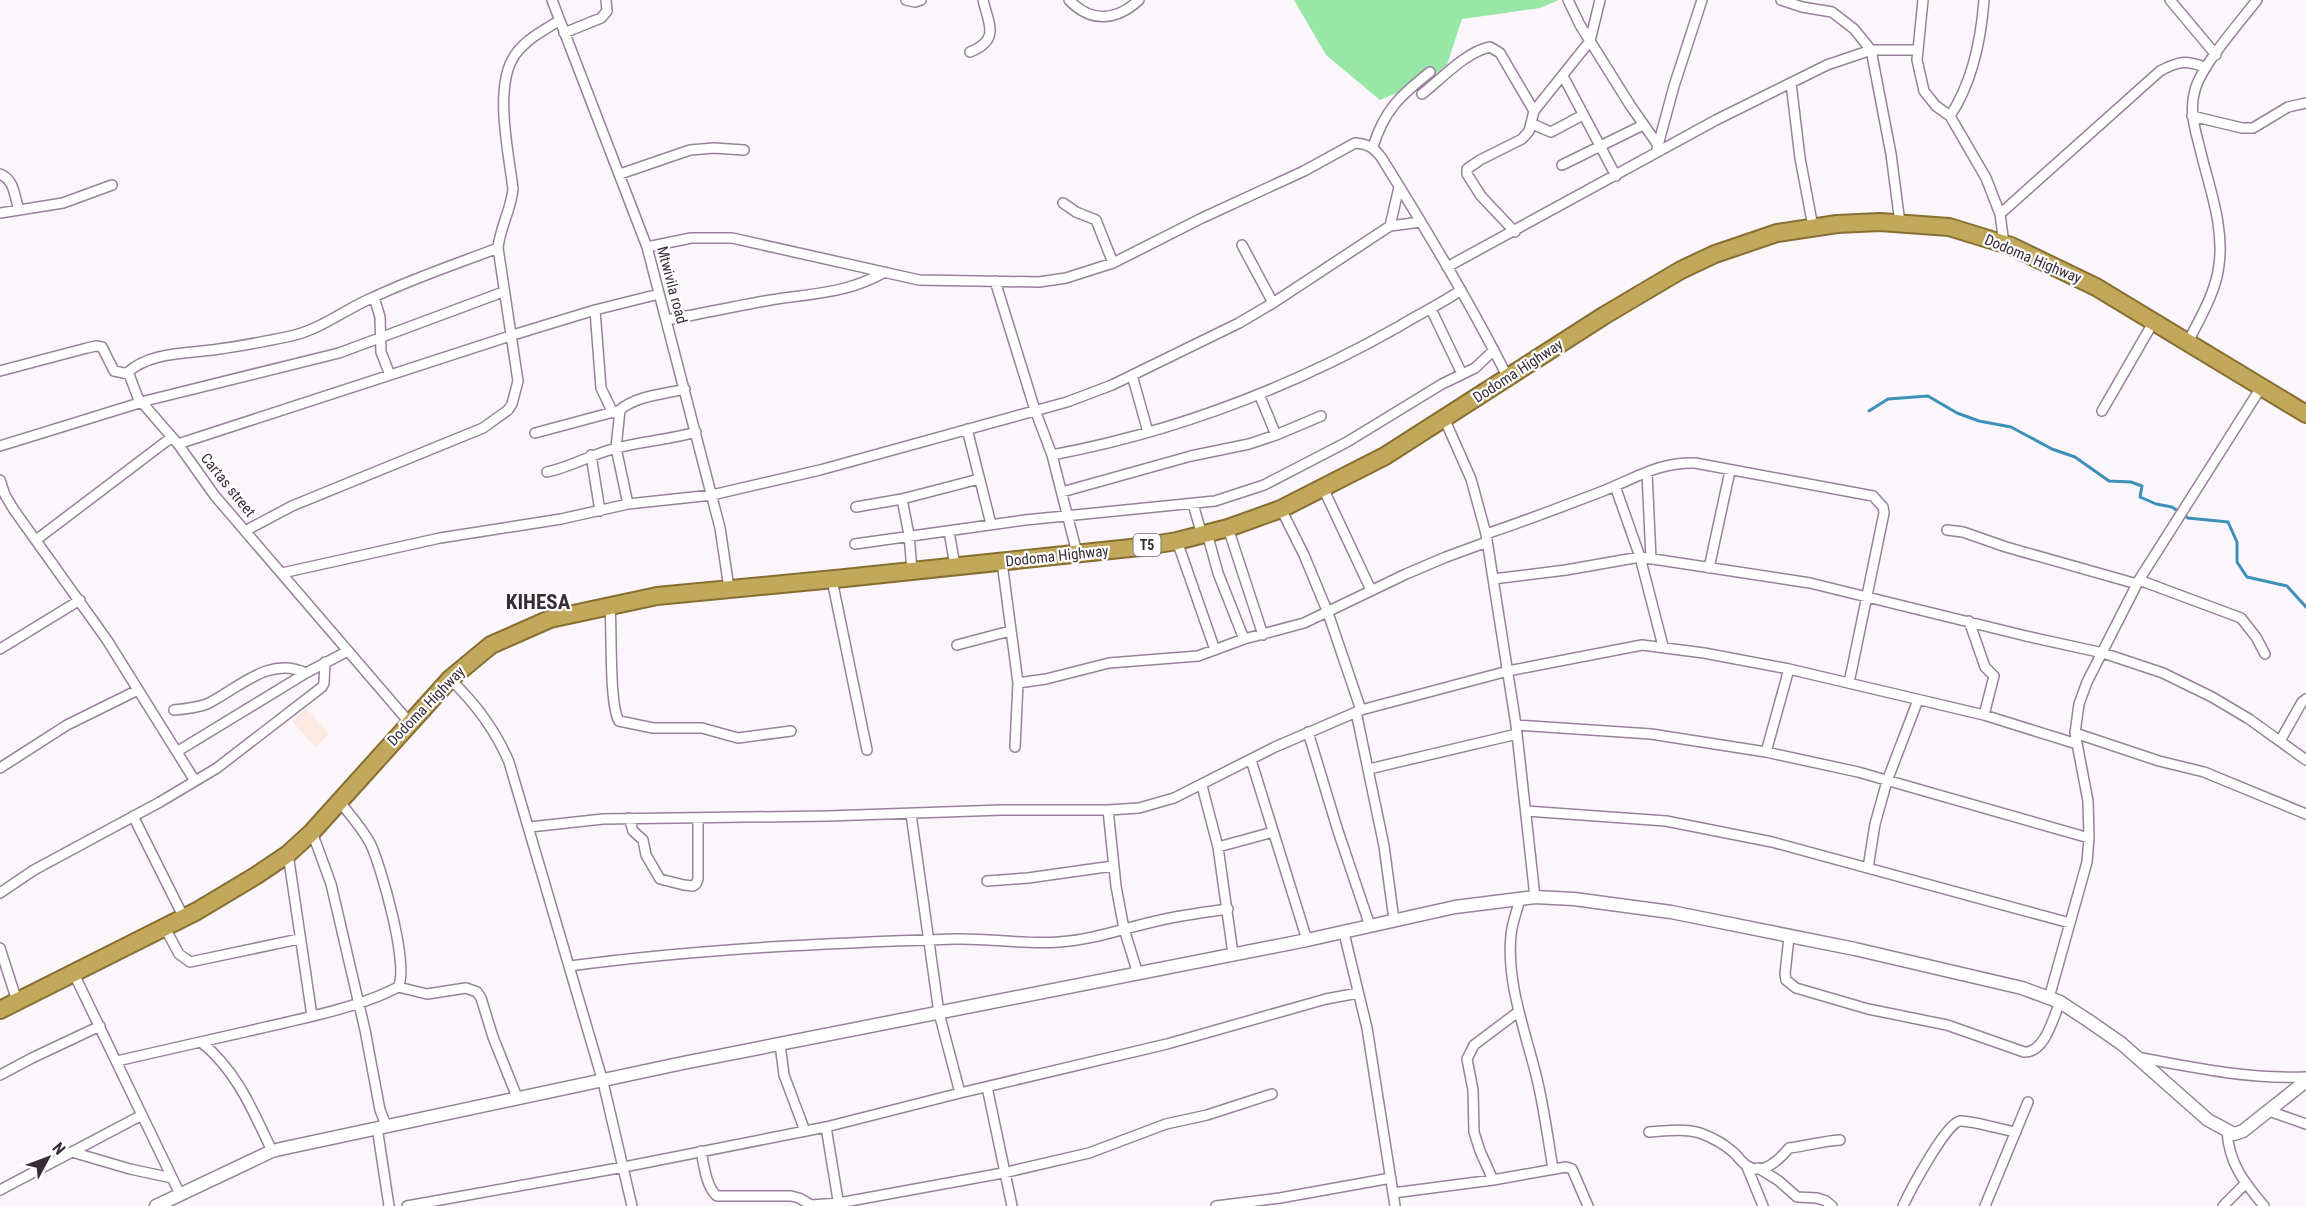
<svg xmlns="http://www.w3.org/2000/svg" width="2306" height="1206" font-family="'Roboto Condensed',sans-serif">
<rect width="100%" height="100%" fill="#fbf6fc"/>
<!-- commercial -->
<path fill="#fde9e2" d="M306,708L329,734L315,747L292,721Z"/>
<!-- green -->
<path fill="#98e7a6" d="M1294,0H1559L1540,8L1462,19L1447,65L1426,81L1380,100L1326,55Z"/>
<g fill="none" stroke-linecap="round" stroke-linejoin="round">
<!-- stream -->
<path stroke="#3d90b7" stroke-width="3" d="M1869,411L1888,399L1928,396L1957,413L1979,421L2011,427L2052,449L2075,457L2109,481L2131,482L2142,486L2140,497L2156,504L2172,507L2188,518L2228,522L2237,542V562L2247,577L2287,586L2306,607"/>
<!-- minor casing -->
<g stroke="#98829b" stroke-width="12">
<path id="minor" d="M552,0L647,247L720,528L729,588
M906,0L915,2L921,0
M1069,0C1091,23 1116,21 1139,0
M1568,0L1580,25L1630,105L1658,145
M1781,0L1802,7L1832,12L1854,29L1871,50L1891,154L1900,223
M1923,0L1917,60L1924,91L1936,106L1950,116L1986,178L2000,214L2004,244
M2170,0L2216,55
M564,33L601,18L607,11L606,0
M970,52C1000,40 989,25 983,0
M1563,76L1616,176
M1791,83L1800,158L1813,227
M1422,94C1440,80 1467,51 1490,47L1500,53L1534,111
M1950,116C1972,83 1981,40 1984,0
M2192,116L2242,128H2253L2288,107L2306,103
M1532,124L1551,132L1583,115
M1373,147C1384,110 1401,95 1430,72
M1657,149L1674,86L1702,0
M1562,165L1643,125
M0,174C15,180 14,196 19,210
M620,174L690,150L714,148L744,150
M1063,203L1076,212L1096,220L1113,263
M0,213L63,203L112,185
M2000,214L2160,71C2179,61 2185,60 2205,67
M1390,226L1399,187
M1515,232L1481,196L1467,174V169L1480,160L1522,139L1529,131L1534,111L1590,41L1600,0
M1242,245L1273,303
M647,247L691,238H732L919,280L1039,282L1066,278L1113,263L1202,218L1304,171L1355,143C1368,144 1373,147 1381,157C1426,229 1470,302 1508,378
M1447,267L1716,120L1827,65L1871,50H1918
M995,281L1035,410L1052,455L1077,553
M374,297L380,317L381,352L390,375
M1431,309L1462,374
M595,310L601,388L613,413
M666,320C699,314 732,307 765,301C810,293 844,295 885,272
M2188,342C2200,318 2216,292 2219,265C2224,229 2211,192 2202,157C2197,135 2188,113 2195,90C2201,66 2240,22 2257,0
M0,371L87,348L96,346L102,347L114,371L129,374L138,398L178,444L215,496L409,722
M127,373C150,351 189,354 219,349C243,346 267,341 291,336C322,329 345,309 374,297C414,278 456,264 498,248
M1132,375L1148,432
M1259,394L1276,435
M2102,411L2154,321
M1444,418L1471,479L1486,534L1516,725L1535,897
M967,429L991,524
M535,433L617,411
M178,444L513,335L595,310L659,294
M0,446L149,400L339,353L503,292
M591,455L600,511
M1052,455C1175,432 1290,388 1398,327C1419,314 1441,304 1461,290
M547,472C571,467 590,455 613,449C641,441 669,440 696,432
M1647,472L1651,559
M0,480L5,495L14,510L107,640L195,781
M1615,486L1640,557L1663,646
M1323,488L1371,590
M1062,492L1191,456L1249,444L1276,435L1321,416
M902,499L909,535L912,570
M628,504L616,448L620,410C635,396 665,394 685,389
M1193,504L1202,535
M856,507L902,499L979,479
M1281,509L1304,555L1328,613L1361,710
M1228,528L1263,635
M1947,530L1963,532L2006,547L2137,584
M245,531L292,506L483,428L508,410L512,404L518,381L498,248C500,227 511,210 513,189C509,154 493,86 515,55C525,40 544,30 559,21
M949,531L955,566
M1207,533L1218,573L1244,639
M1486,534C1525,521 1564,506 1603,491C1636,478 1658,462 1695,463L1873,496L1883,507L1884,513L1849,683
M36,540L172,437
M1177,541L1215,650
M855,544L1025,520L1215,501L1264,485L1347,442L1442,384L1475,368L1494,350
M1002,562L1018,683L1015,747
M1709,568L1730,471
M282,573L440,538L561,519L628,504L712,495L820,470L1067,402L1112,385L1239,323L1273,303L1390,226L1421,222
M1493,579L1566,570L1640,557L1810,583L2026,636L2103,653L2163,673L2212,697L2249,719L2306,760
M832,580L867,750
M2139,580L2241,618L2256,637L2265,654
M610,606C612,629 609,705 619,721L653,728H702L738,738L791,731
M1969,621L1985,667L1994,676L1984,715
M957,645L1010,631
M0,649L80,600
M450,679C475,703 495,729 509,762L603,1082L632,1206
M1018,683L1046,679L1109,663L1198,656L1244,639L1304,623L1406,574L1446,557L1487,542
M174,710C185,709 196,708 207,704C238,689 269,655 306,673
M1356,712L1384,846L1394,920
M1516,725L1651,734L1766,752L1858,772L2089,838
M1308,732L1338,831L1370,926
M2075,733L2159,761L2204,772L2306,814
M2280,741L2302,702L2306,699
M178,751L306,673L346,652
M1766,752L1789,669
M1251,760L1307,940
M0,768L67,725L138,690
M1369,769L1517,734
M1202,786L1218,847L1233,954
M1108,810L1116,886L1124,929L1138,974
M1526,811L1666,821L1772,842L2070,923
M911,814L939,1013L960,1093
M133,816L184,918
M629,818L633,831L643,840L646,855L660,879L684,885L693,886L696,884L698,879V818
M530,827L603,819L828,816L1002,810H1108L1139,808L1174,798L1275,747L1361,710L1508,671L1642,645L1704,653L1789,669L1984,715L2077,744
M312,832L331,884L365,1030L380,1110L386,1125
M1218,847L1273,832
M288,854L312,1016
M1868,868L1875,824L1887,781L1918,700
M987,881L1028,878L1113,866
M0,893L34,870L160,802L217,768L322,687L324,683L325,662
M1520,899C1517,911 1512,923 1511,935C1506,983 1526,1033 1537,1079C1544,1108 1548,1139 1553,1169
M165,928L179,954L190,962L299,939
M1344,933L1367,1028L1395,1206
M1789,937L1785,974L1786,980L1796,988L1868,1009L1947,1025L2024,1052C2045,1053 2053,1018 2060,1002
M0,948L17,1001
M570,966C697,949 826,943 955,939C990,938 1024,945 1059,942C1094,940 1127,927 1161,920C1183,915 1206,912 1228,909
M74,974L180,1194
M398,987L427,994L466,988L477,992L481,998L493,1037L517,1097
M2049,998L2087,862L2089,838L2088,801L2075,733L2079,704L2087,682L2139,580L2262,386
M201,1042C237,1071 253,1111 272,1151
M780,1044L784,1075L805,1131
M2137,1057C2195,1068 2247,1079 2306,1077
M117,1061C167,1050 216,1038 266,1027C305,1018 363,1006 398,987C410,968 381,865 370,843C362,828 350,815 340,802
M0,1075L32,1058L100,1026
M987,1087L1012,1206
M2269,1111L2306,1124
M377,1127L389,1206
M826,1127L839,1206
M2227,1131C2229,1164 2244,1182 2264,1206
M1649,1132C1665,1131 1684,1128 1700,1133C1711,1137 1724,1144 1733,1152C1738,1156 1741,1162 1746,1165C1762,1177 1780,1159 1789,1148C1807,1146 1822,1141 1840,1140
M701,1151C704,1165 706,1187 717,1196H791L799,1198L811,1205L839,1203L1003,1173L1089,1153L1166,1124L1207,1115L1272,1094
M72,1152L130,1169L172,1178
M1747,1167L1763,1206
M1758,1168L1779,1181L1797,1197L1817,1198L1826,1201L1832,1206
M1493,1180L1480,1151L1474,1132L1473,1090L1467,1059L1474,1045L1518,1012
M0,1190L142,1115
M1393,1193L1493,1180L1566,1167L1572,1169L1588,1206
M407,1206L624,1167L826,1127L960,1093L1167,1044L1326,999L1358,993
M1216,1206L1280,1198L1391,1178
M1903,1206C1910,1191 1946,1123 1960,1121C1970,1120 2003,1130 2016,1132
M1985,1206L2028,1102
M2223,1206L2246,1183"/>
</g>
<!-- tertiary casing -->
<g stroke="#98829b" stroke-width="15">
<path id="tertiary" d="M156,1206L272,1151L285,1148L683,1063L1307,940L1455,907L1535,897L1574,899L1671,912L1855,949L2022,988L2060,1002L2089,1021L2122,1044L2208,1120L2234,1134L2243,1131L2306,1081"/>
</g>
<!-- trunk casing -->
<g stroke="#876f32" stroke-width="20">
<path id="trunk" d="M0,1010L197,911L257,875L288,854L312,832L450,679L491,645L550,619L657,596L845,578L1140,547L1177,541L1228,528L1281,509L1385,456L1605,315L1681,270L1715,254L1777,233L1837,224L1880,222L1949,227L2011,246L2096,287L2306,414"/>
</g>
<!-- minor -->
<use href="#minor" stroke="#fff" stroke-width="9"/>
<!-- tertiary -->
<use href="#tertiary" stroke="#fff" stroke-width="12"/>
<!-- trunk -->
<use href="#trunk" stroke="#c2a85a" stroke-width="16"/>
</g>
<g text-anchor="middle" stroke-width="4.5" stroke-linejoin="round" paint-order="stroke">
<!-- shield labels -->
<rect fill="#fff" stroke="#726c73" stroke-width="1.5" x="1133.5" y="534" width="27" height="22" rx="4.5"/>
<g font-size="14" font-weight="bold" fill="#362d37">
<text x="1147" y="550">T5</text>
</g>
<!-- street labels -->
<g font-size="15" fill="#362d37" stroke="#fff">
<text transform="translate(2033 259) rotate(23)" y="5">Dodoma Highway</text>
<text transform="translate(672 285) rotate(75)" y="5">Mtwivila road</text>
<text transform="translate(1518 371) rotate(-33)" y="5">Dodoma Highway</text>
<text transform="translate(228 485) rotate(51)" y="5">Cartas street</text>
<text transform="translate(1057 556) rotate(-6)" y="5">Dodoma Highway</text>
<text transform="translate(426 706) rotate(-46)" y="5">Dodoma Highway</text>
</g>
<!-- district labels -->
<g font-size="21" font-weight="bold" fill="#362d37" stroke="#fff">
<text x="538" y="609">KIHESA</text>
</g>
</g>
<!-- north arrow -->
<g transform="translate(48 1158) rotate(49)" stroke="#ffffff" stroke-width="4.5" paint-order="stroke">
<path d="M0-4.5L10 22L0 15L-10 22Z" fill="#362d37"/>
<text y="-9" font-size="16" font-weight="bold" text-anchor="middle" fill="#362d37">N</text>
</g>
</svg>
